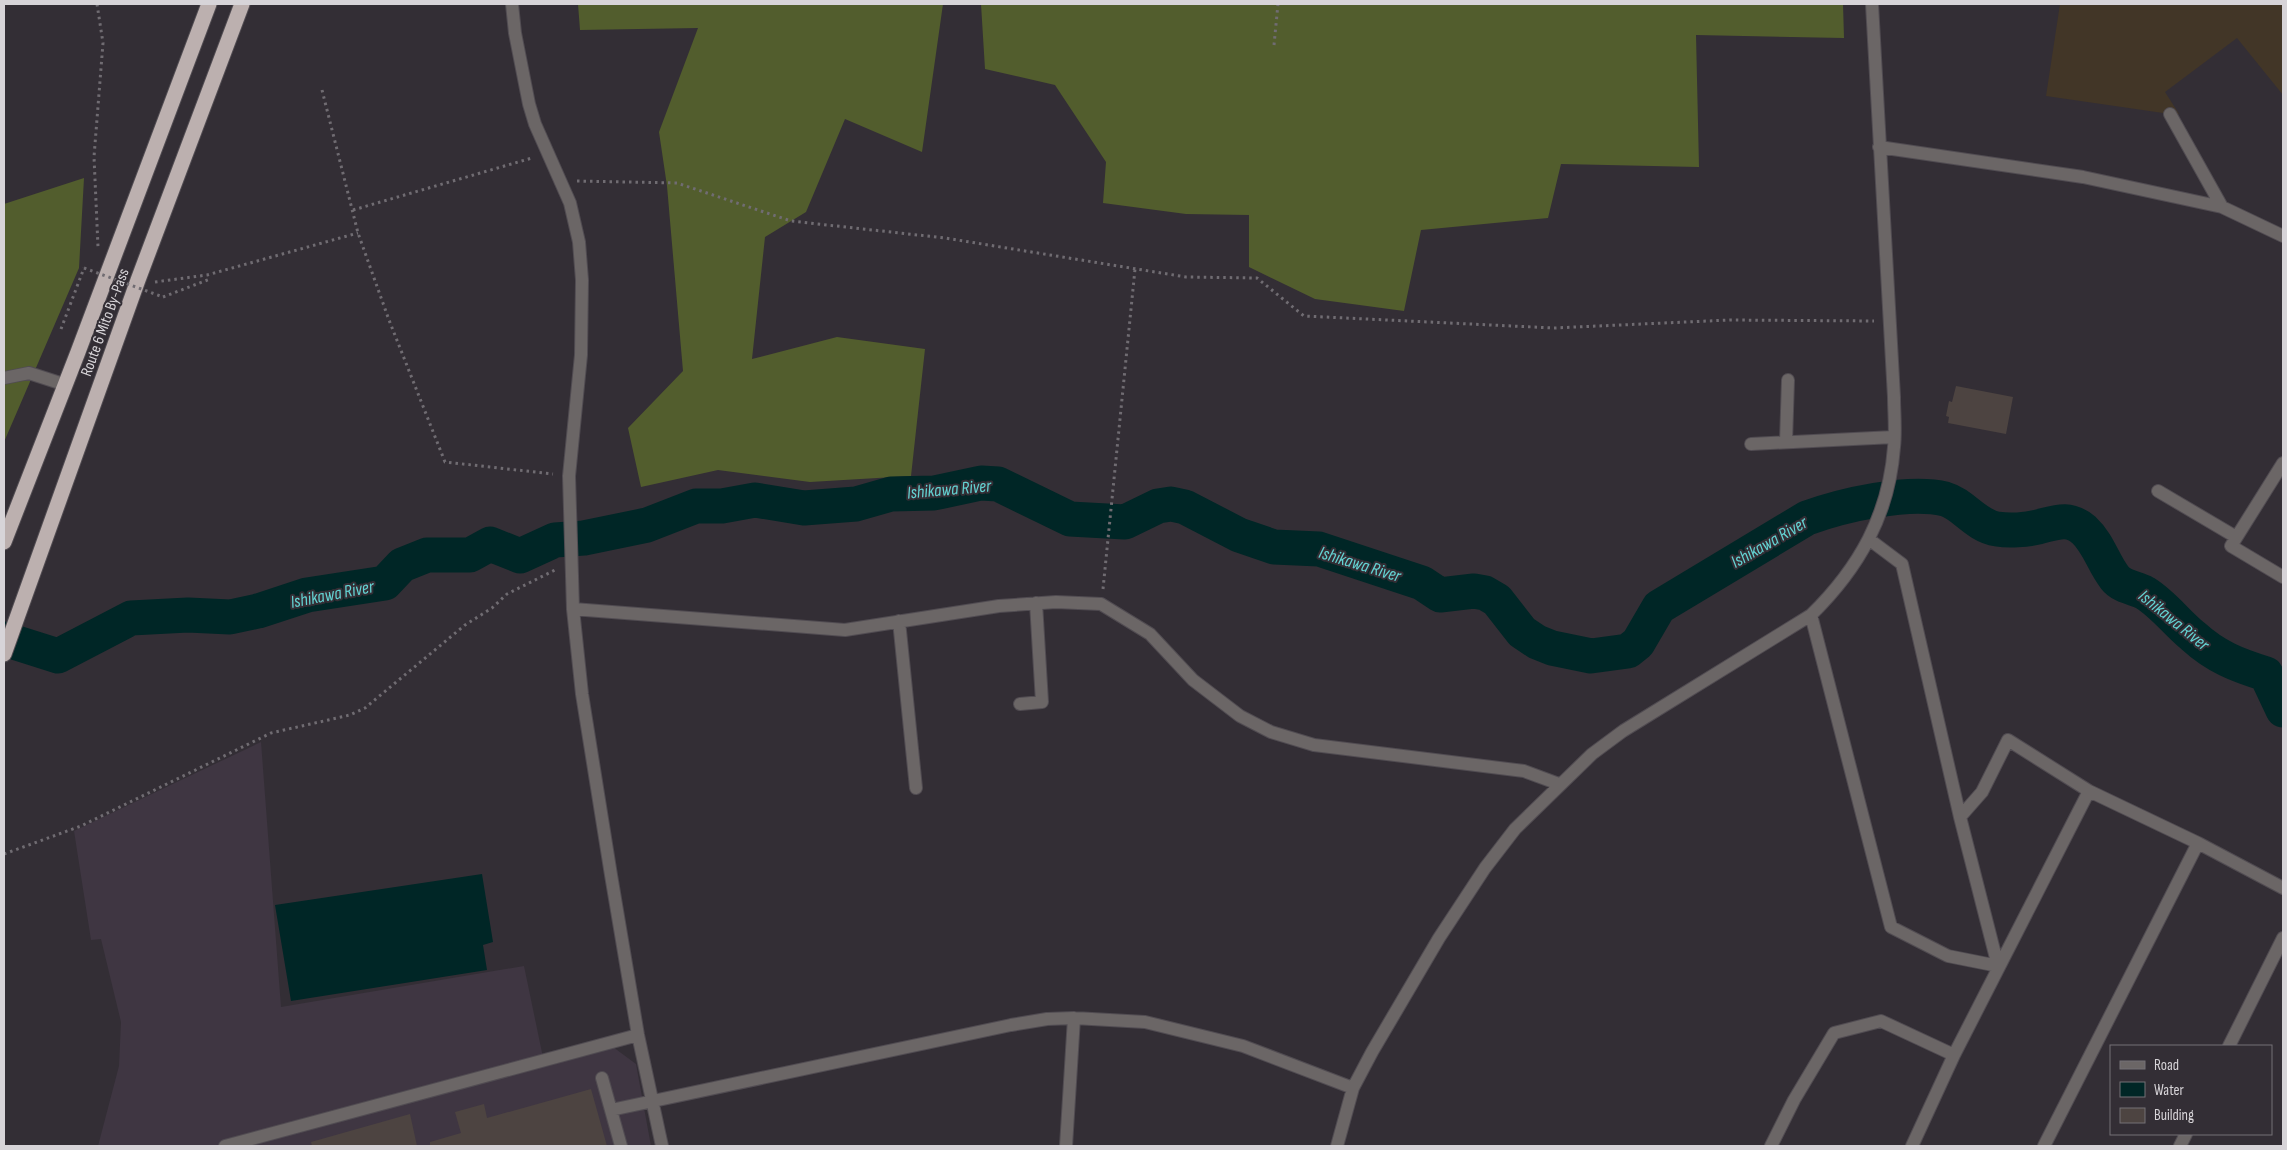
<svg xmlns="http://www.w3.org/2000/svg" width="2287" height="1150" font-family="'Sofia Sans Condensed',sans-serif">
<rect width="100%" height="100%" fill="#332e35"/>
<!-- built -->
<path fill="#3f3642" d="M261,742L281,1007L524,966L545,1067L613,1047L636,1064L651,1146H98L119,1066L121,1022L101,939L91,940L74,831Z"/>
<!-- education -->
<path fill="#423627" d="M2060,4H2283V95L2237,38L2165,92L2179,114H2170L2046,96Z"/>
<!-- forest -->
<path fill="#525d2d" d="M578,4H943L922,152L845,119L806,212L765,237L752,359L837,337L925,349L911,476L810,482L718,470L641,487L628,428L683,371L667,186L659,132L698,28L580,30Z
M981,4H1843L1844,38L1696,35L1699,167L1561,164L1548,218L1421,230L1404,311L1315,299L1249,267V215L1186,214L1103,203L1106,162L1055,85L985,69Z
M84,178L79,268L4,442V204Z"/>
<!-- water -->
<path fill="#002626" d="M482,874L493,942L483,945L487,970L291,1001L275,905Z"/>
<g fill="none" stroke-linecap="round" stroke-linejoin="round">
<!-- river -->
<path stroke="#002626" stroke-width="35" d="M4,639L58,656L131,618L188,615L230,617L258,611L307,595L385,583L402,565L427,555H470L490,544L520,556L555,540L584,538L647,525L696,506H722L755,500L804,508L856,504L891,494L934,493L981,483L998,484L1070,519L1125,522L1158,506L1171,504L1185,507L1239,535L1274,547L1319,549L1422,583L1440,595L1474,591L1485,593L1497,600L1522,632L1537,642L1552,648L1591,656L1628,651L1638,643L1659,607L1807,518C1843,505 1908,490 1945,499C1963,504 1976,526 1997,529C2009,531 2026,530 2038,527C2055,523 2068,516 2084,530C2099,544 2103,563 2115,578C2122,587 2136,588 2145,593C2163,604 2177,623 2193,636C2216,657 2237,665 2266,674L2283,710"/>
</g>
<!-- building -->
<path fill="#4d4441" d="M1956,386L2013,397L2006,434L1948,423L1949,417L1946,416L1949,401L1952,402Z
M591,1089L607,1146H430V1142L461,1133L455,1112L484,1104L487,1118Z
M410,1114L417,1146H312L311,1142Z"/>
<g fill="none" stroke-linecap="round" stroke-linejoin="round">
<!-- minor casing -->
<g stroke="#514c52" stroke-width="14">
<path id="minor" d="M512,4L515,33L529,104L535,124L570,203L579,242L582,280L581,355L569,476L573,609L582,694L611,875L638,1035L662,1146
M2170,114L2222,207
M1879,147L2083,177L2222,207L2283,236
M4,378L29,373L66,385
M1786,442L1788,380
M1751,444L1894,437
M2283,463L2231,546L2283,577
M2158,491L2236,537
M573,609L845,630L999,606L1056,602L1101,604L1150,634L1193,680L1240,716L1271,732L1314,745L1524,771L1559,784
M1811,615L1891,927L1948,956L1998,966L1960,817L1902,564L1870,540
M899,621L916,788
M1020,704L1042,702L1036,603
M1960,817L1982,792L2008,740L2089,791L2198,843L2283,888
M2229,1046L2283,938
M602,1078L621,1146
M611,1110L1011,1025L1047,1019L1074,1018L1145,1022L1243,1046L1353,1088
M225,1146L638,1035
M1066,1146L1074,1018
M1337,1146L1353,1088L1372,1052L1439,938L1485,868L1515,829L1592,754L1623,731L1811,615C1859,568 1889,515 1894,447C1896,430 1894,413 1894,397L1872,4
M1771,1146L1794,1100L1834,1033L1881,1021L1954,1055
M1912,1146L1954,1055L2089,791
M2044,1146L2198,843
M2180,1146L2186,1134"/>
</g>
<!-- highway casing -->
<g stroke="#514c52" stroke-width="17">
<path id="highway" d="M4,542L78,352L209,4
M4,654L138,280L242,4"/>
</g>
<!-- path -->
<path stroke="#706c72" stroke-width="3" stroke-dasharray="2.5 4" stroke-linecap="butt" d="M97,4L103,43L94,157L98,247
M1274,45L1278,4
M322,90L358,233L389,320L445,462L553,474
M577,181L677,183L791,221L945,238L1186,277L1257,278L1304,316L1554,328L1730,320L1874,321
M353,210L532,158
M155,282L207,275L358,233
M163,297L210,279
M61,329L84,268
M1103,589L1135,269
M4,854L81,826L271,733L350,715L365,708L465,625L492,608L507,594L557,569"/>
<!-- minor -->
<use href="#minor" stroke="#6b6666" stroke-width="12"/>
<!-- highway -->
<use href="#highway" stroke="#bcb0af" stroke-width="15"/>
<!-- path-bridge -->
<path stroke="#706c72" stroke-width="3" stroke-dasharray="2.5 4" stroke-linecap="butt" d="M84,268L163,297"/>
</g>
<g text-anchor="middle" stroke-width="4" stroke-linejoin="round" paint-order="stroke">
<!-- street labels -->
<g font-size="16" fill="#d7d4d8" stroke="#332e35">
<text transform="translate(104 322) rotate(-70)" y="6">Route 6 Mito By-Pass</text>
</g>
<!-- water labels -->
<g font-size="18" font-style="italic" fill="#64d3d3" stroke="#332e35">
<text transform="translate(949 489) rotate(-5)" y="6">Ishikawa River</text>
<text transform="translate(1769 542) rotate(-30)" y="6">Ishikawa River</text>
<text transform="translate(1360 564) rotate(17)" y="6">Ishikawa River</text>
<text transform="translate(332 594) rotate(-11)" y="6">Ishikawa River</text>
<text transform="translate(2174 620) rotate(39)" y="6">Ishikawa River</text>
</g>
</g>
<!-- border -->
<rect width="2287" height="1150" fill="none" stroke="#d7d4d8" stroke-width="10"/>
<!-- legend -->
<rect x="2110" y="1045" width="162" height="90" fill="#332e35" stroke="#757076"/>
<rect x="2120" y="1061" width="25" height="8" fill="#6b6666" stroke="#757076"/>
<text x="2154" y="1070" font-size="15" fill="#d7d4d8">Road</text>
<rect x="2120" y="1082" width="25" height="15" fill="#002626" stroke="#757076"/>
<text x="2154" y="1095" font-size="15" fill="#d7d4d8">Water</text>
<rect x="2120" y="1108" width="25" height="15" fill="#4d4441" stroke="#757076"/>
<text x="2154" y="1120" font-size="15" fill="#d7d4d8">Building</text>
</svg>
